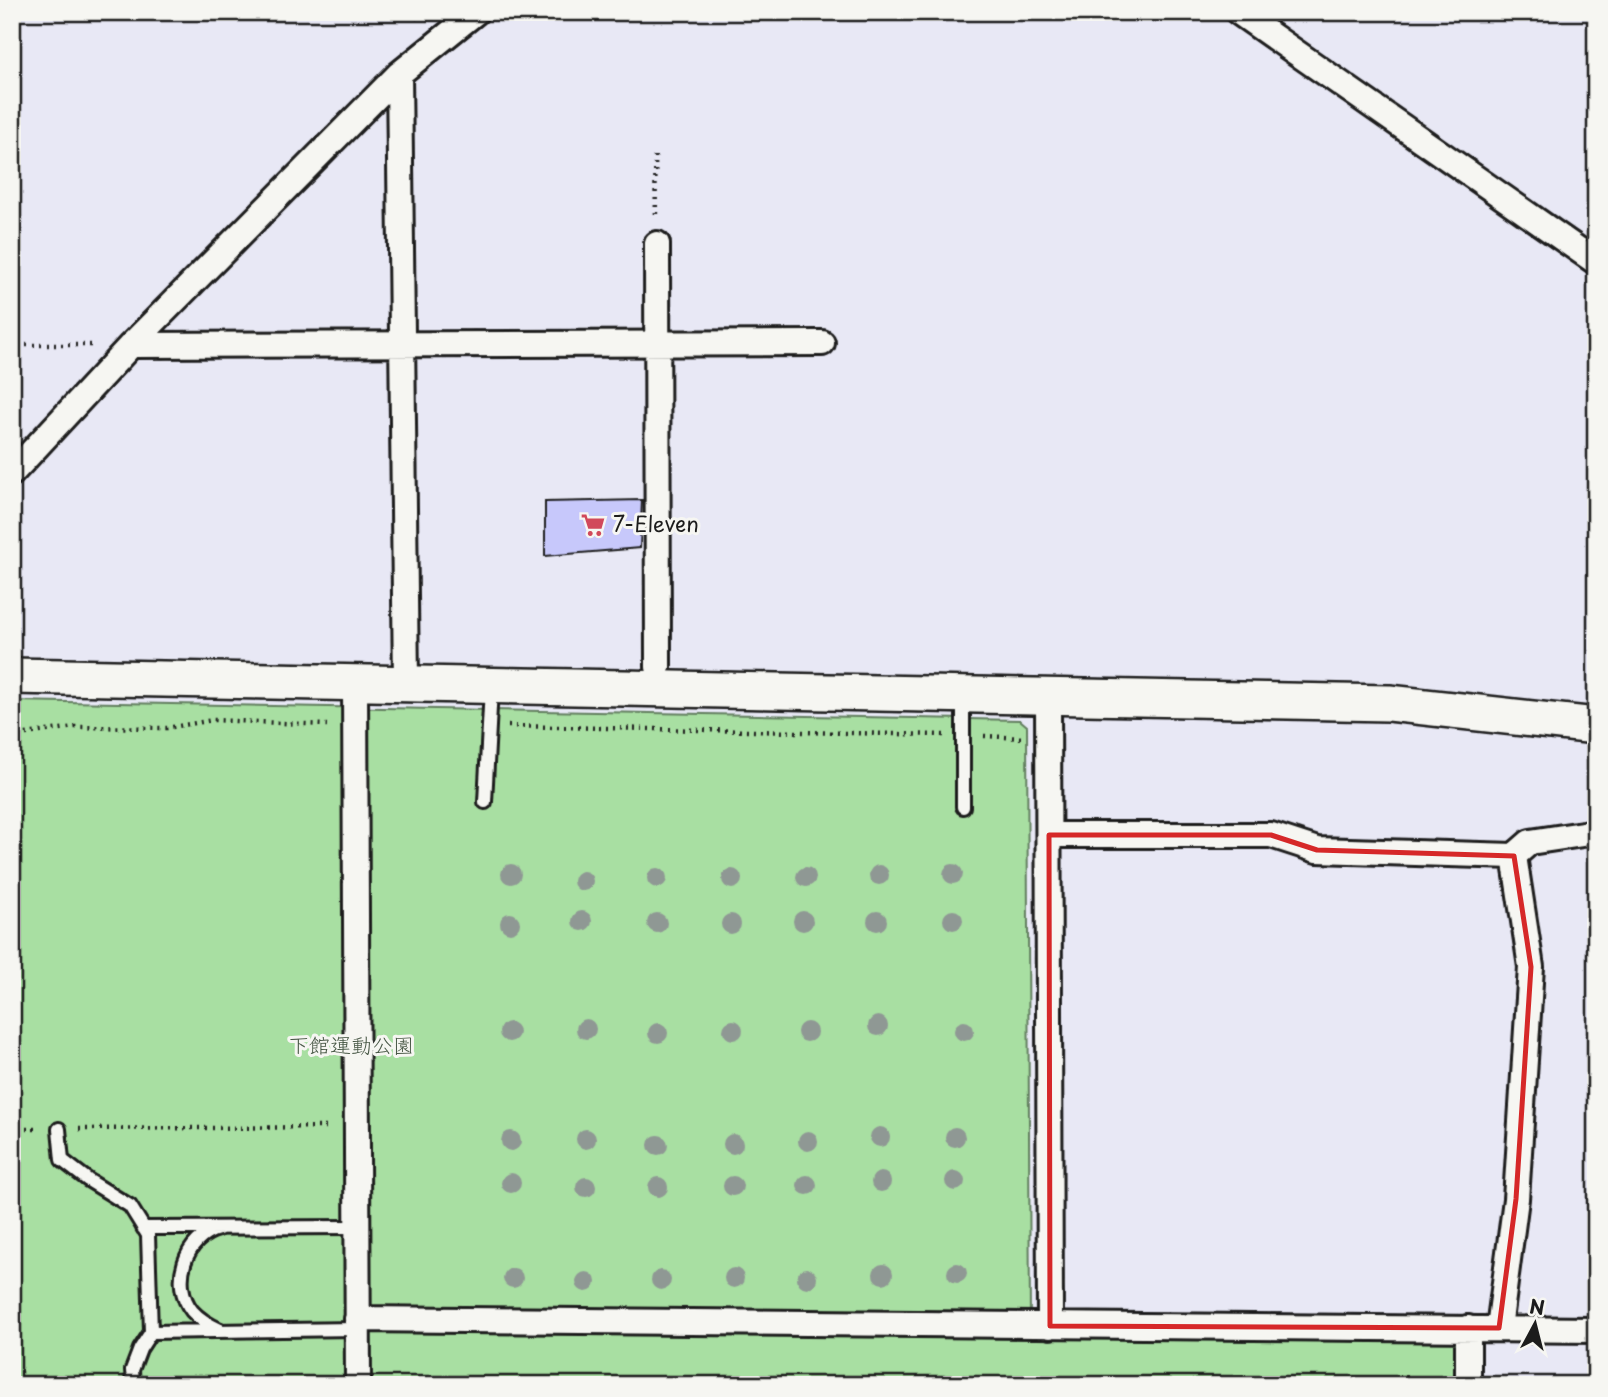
<svg xmlns="http://www.w3.org/2000/svg" width="1608" height="1397" font-family="'Playpen Sans','Klee One',sans-serif">
<rect width="100%" height="100%" fill="#e8e8f5"/>
<filter id="ink" filterUnits="userSpaceOnUse"><feTurbulence type="fractalNoise" baseFrequency=".0143" numOctaves="2"/><feDisplacementMap in="SourceGraphic" scale="14" xChannelSelector="R" yChannelSelector="G"/><feConvolveMatrix kernelMatrix="1 2 1 2 8 2 1 2 1" color-interpolation-filters="sRGB"/></filter>
<g filter="url(#ink)">
<!-- green -->
<path fill="#a8dfa2" stroke="#627e5f" stroke-width="2" d="M12,701L1020,720L1027,726L1030,1332L1450,1334L1459,1344V1385H12Z"/>
<!-- building -->
<path fill="#c7c8fb" stroke="#1c1c1c" stroke-width="2" d="M642,500L640,548L545,556V502Z"/>
<g fill="none" stroke-linecap="round" stroke-linejoin="round">
<!-- lane casing -->
<g stroke="#1c1c1c" stroke-width="18">
<path id="lane" d="M485,802L491,688
M963,807V696
M59,1129L62,1160L88,1180L130,1206L148,1235L151,1332L140,1349L132,1370L133,1385
M143,1228L356,1227
M219,1229C185,1237 170,1283 192,1311C200,1320 209,1325 220,1330
M151,1332L357,1329"/>
</g>
<!-- street casing -->
<g stroke="#1c1c1c" stroke-width="30">
<path id="street" d="M1238,12L1596,262
M399,74L406,683
M657,244L658,667
M131,345L822,343
M12,473L131,345L399,74L476,12
M355,682L358,1385
M1048,696L1050,1326
M1049,835H1271L1317,850L1514,856L1530,842L1596,832
M357,1319L1596,1330
M1468,1328V1385
M1499,1328L1516,1199L1531,967L1514,856"/>
</g>
<!-- secondary casing -->
<g stroke="#1c1c1c" stroke-width="40">
<path id="secondary" d="M12,676L1389,703L1596,726"/>
</g>
<!-- path -->
<path stroke="#1c1c1c" stroke-width="4.5" stroke-dasharray="2 5" stroke-linecap="butt" d="M412,12L421,22
M655,156L656,218
M12,345H95
M508,726L944,735
M12,736L75,727L167,728L213,720L327,725
M984,736L1024,738
M12,1129H39
M79,1129L330,1127"/>
<!-- lane -->
<use href="#lane" stroke="#f6f6f2" stroke-width="12"/>
<!-- street -->
<use href="#street" stroke="#f6f6f2" stroke-width="24"/>
<!-- secondary -->
<use href="#secondary" stroke="#f6f6f2" stroke-width="35"/>
</g>
<!-- trees -->
<g fill="#8f9894">
<circle cx="511" cy="874" r="10"/>
<circle cx="953" cy="874" r="10"/>
<circle cx="879" cy="875" r="10"/>
<circle cx="806" cy="877" r="10"/>
<circle cx="657" cy="878" r="10"/>
<circle cx="732" cy="879" r="10"/>
<circle cx="583" cy="881" r="10"/>
<circle cx="953" cy="920" r="10"/>
<circle cx="582" cy="921" r="10"/>
<circle cx="803" cy="921" r="10"/>
<circle cx="877" cy="921" r="10"/>
<circle cx="510" cy="923" r="10"/>
<circle cx="657" cy="923" r="10"/>
<circle cx="731" cy="924" r="10"/>
<circle cx="878" cy="1026" r="10"/>
<circle cx="586" cy="1029" r="10"/>
<circle cx="733" cy="1030" r="10"/>
<circle cx="964" cy="1031" r="10"/>
<circle cx="509" cy="1032" r="10"/>
<circle cx="807" cy="1032" r="10"/>
<circle cx="658" cy="1033" r="10"/>
<circle cx="880" cy="1137" r="10"/>
<circle cx="955" cy="1137" r="10"/>
<circle cx="586" cy="1139" r="10"/>
<circle cx="511" cy="1141" r="10"/>
<circle cx="808" cy="1141" r="10"/>
<circle cx="733" cy="1144" r="10"/>
<circle cx="658" cy="1145" r="10"/>
<circle cx="955" cy="1181" r="10"/>
<circle cx="881" cy="1182" r="10"/>
<circle cx="511" cy="1183" r="10"/>
<circle cx="807" cy="1185" r="10"/>
<circle cx="733" cy="1186" r="10"/>
<circle cx="586" cy="1187" r="10"/>
<circle cx="658" cy="1187" r="10"/>
<circle cx="957" cy="1273" r="10"/>
<circle cx="883" cy="1274" r="10"/>
<circle cx="513" cy="1278" r="10"/>
<circle cx="734" cy="1278" r="10"/>
<circle cx="807" cy="1278" r="10"/>
<circle cx="661" cy="1280" r="10"/>
<circle cx="586" cy="1282" r="10"/>
</g>
</g>
<!-- marked area -->
<path fill="none" stroke="#d62828" stroke-width="5" stroke-linejoin="round" d="M1049,835H1271L1317,850L1514,856L1531,967L1516,1199L1499,1328L1050,1326Z"/>
<!-- icons -->
<defs>
<g id="supermarket-bare" transform="scale(1.89)"><path d="M-6-5.5h2.5l.6 2H6L4.5 2H-2.5L-4.4-4H-6ZM-1.5 3.2a1.3 1.3 0 1 0 .1 0ZM3 3.2a1.3 1.3 0 1 0 .1 0Z" fill="#d1495b" stroke="#f6f6f2" stroke-width="2.5" paint-order="stroke"/></g>
</defs>
<g fill-rule="evenodd">
<use href="#supermarket-bare" x="593" y="525"/>
</g>
<g text-anchor="middle" stroke-width="6" stroke-linejoin="round" paint-order="stroke">
<!-- poi labels -->
<g font-size="21" fill="#1c1c1c" stroke="#f6f6f2" text-anchor="start">
<text x="613" y="532">7-Eleven</text>
</g>
<!-- park labels -->
<g font-size="21" fill="#465644" stroke="#f6f6f2">
<text x="351" y="1053">下館運動公園</text>
</g>
</g>
<!-- margin -->
<rect width="1608" height="1397" fill="none" stroke="#f6f6f2" stroke-width="42"/>
<rect x="21" y="21" width="1566" height="1355" fill="none" stroke="#1c1c1c" stroke-width="2.5" filter="url(#ink)"/>
<!-- north arrow -->
<g transform="translate(1535 1324) rotate(7)" stroke="#f6f6f2" stroke-width="5" paint-order="stroke">
<path d="M0-5L12 26L0 18L-12 26Z" fill="#1c1c1c"/>
<text y="-10" font-size="19" font-weight="bold" text-anchor="middle" fill="#1c1c1c">N</text>
</g>
</svg>
